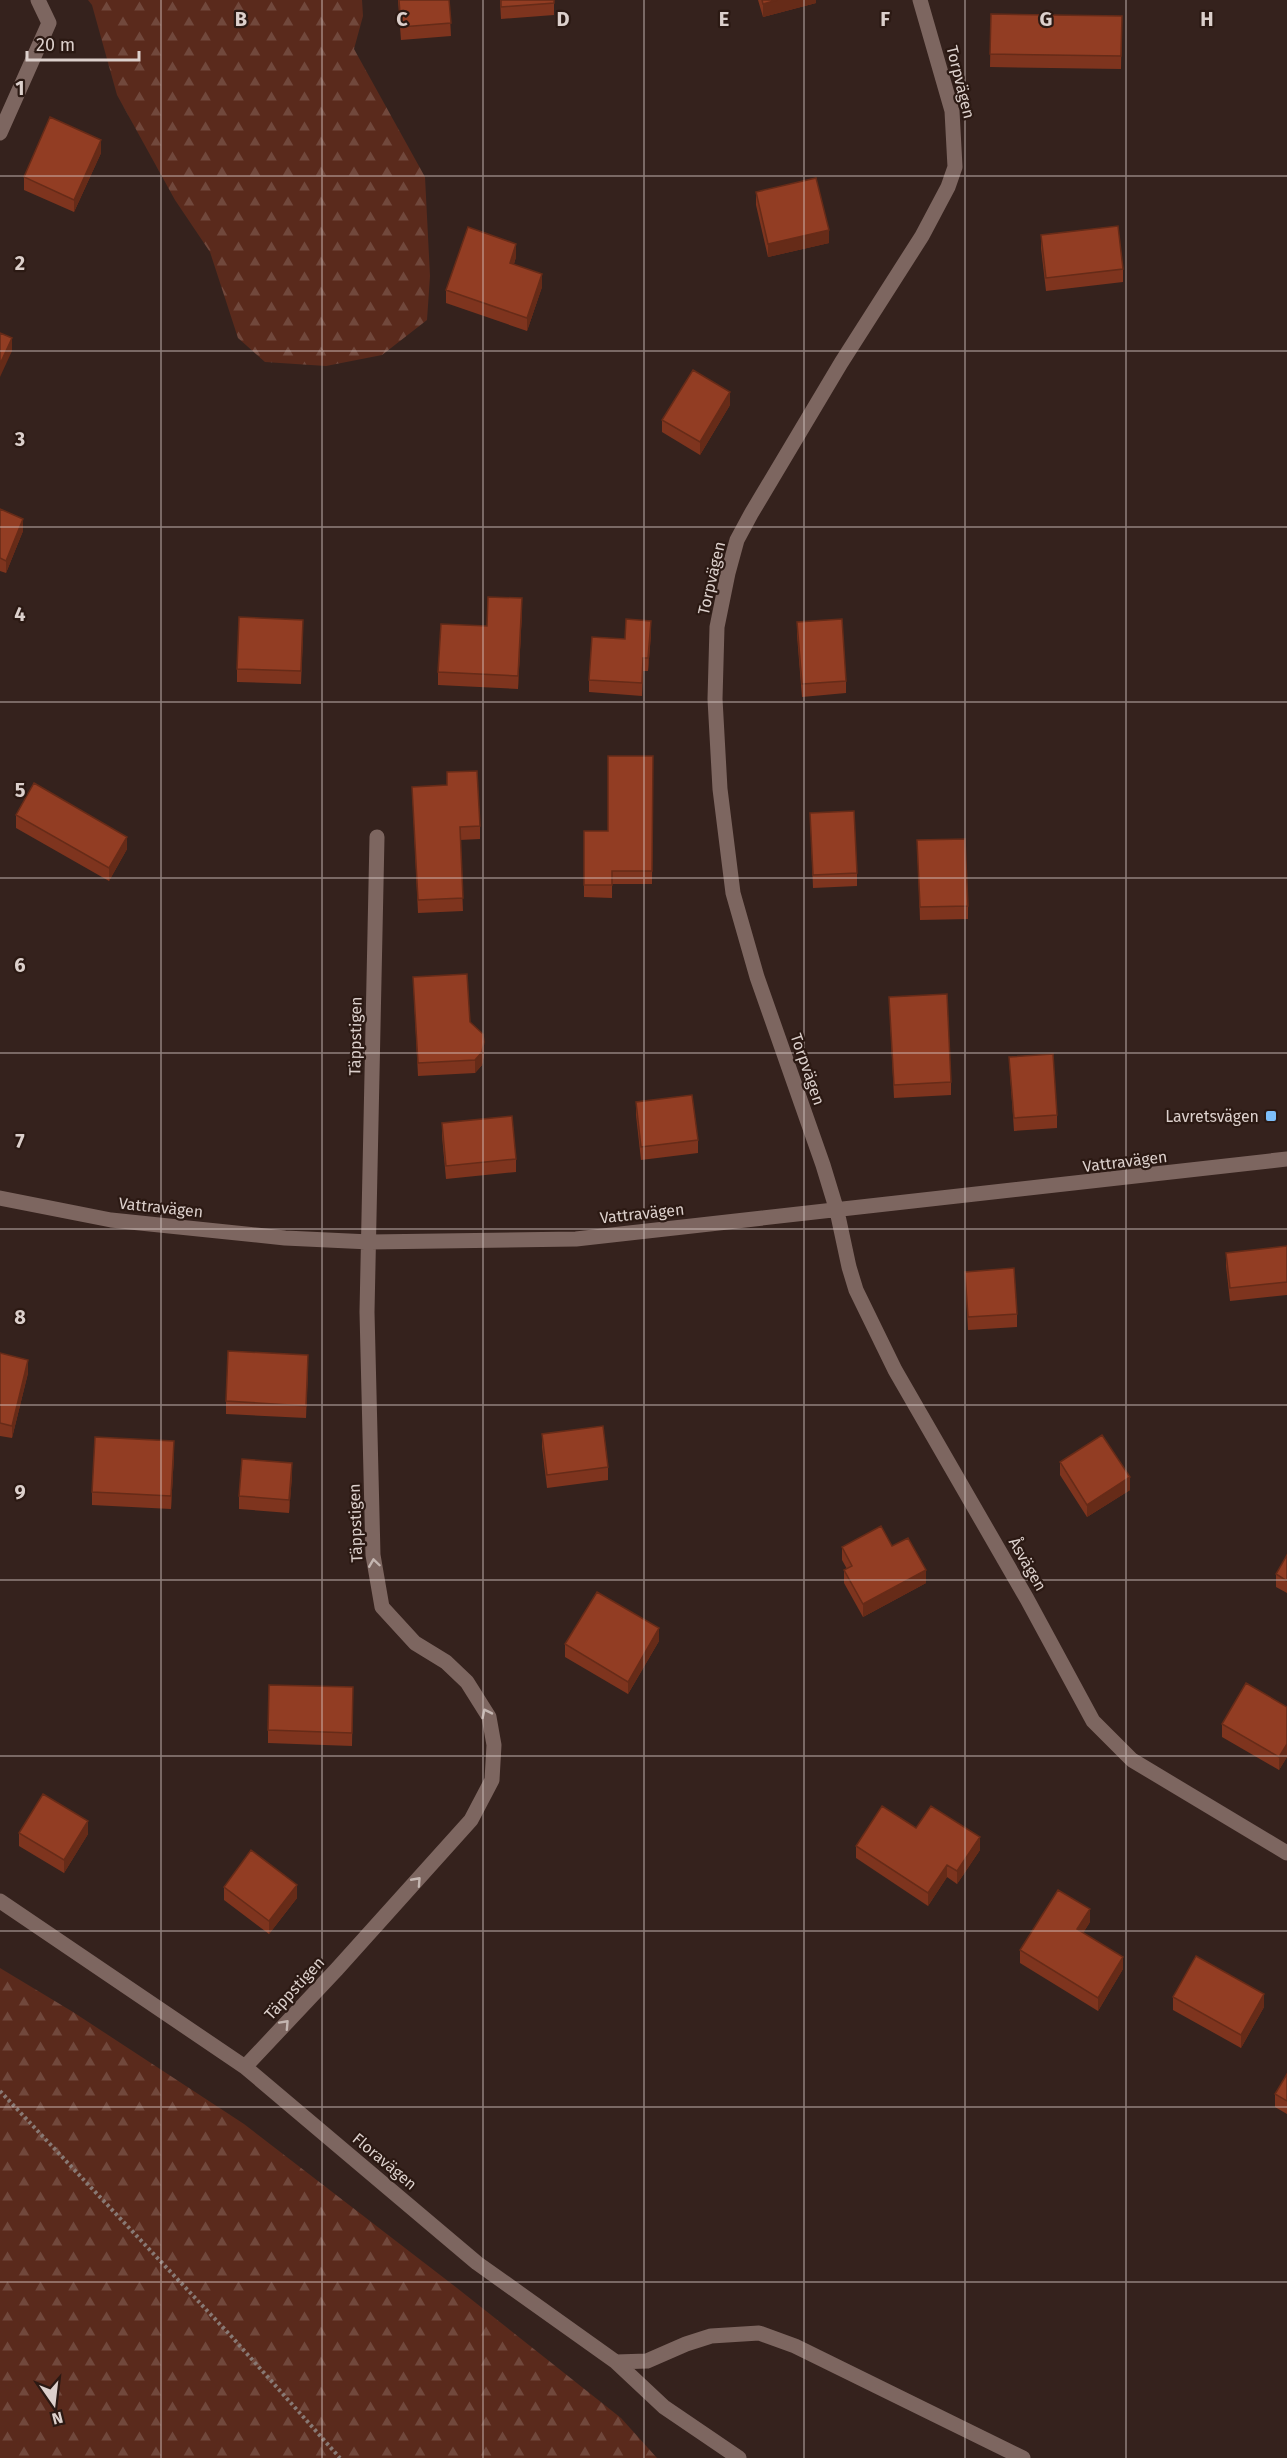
<svg xmlns="http://www.w3.org/2000/svg" width="1287" height="2458" font-family="'Fira Sans',sans-serif">
<defs>
<pattern id="forest-firs" width="22" height="20" patternUnits="userSpaceOnUse" patternTransform="scale(1.5)"><rect width="22" height="20" fill="#5a2a1c"/><path d="M5 1l3.5 6h-7zM16 11l3.5 6h-7z" fill="#71483c"/></pattern>
</defs>
<rect width="100%" height="100%" fill="#35221d"/>
<!-- forest -->
<path fill="url(#forest-firs)" d="M88,0H362L363,16L354,49L425,177L430,276L427,320L382,355L326,366L265,362L238,338L210,252L175,200L117,95L92,5Z
M0,1968L73,2012L244,2124L457,2288L621,2418L657,2458H0Z"/>
<g fill="none" stroke-linecap="round" stroke-linejoin="round">
<!-- path -->
<path stroke="#887974" stroke-width="4" stroke-dasharray="3 3" stroke-linecap="butt" d="M0,2091L232,2337L340,2458"/>
<!-- minor -->
<path stroke="#7d6660" stroke-width="15" d="M920,0L952,111L955,167L948,187L922,236L841,363L751,514L737,540L728,573L717,627L715,699L720,789L733,893L757,977L823,1165L837,1211L849,1267L856,1290L895,1370L1027,1599L1093,1721L1132,1760L1287,1853
M0,133L49,23L38,0
M0,1198L111,1220L285,1238L370,1242L576,1239L1287,1159
M0,1901L245,2067L477,2263L616,2362L664,2407L739,2458
M245,2067L337,1969L471,1820L492,1780L494,1745L489,1717L467,1682L446,1662L415,1643L382,1607L373,1555L367,1312L377,837
M616,2362L647,2361L686,2344L711,2336L759,2333L795,2346L1023,2458"/>
</g>
<!-- wall -->
<path fill="#7e341e" d="M398,0H449L451,36L401,40Z
M500,0H554V15L501,19Z
M758,0H816V3L763,17Z
M991,14L1122,16L1121,69L990,67Z
M101,153L74,212L24,190V177Z
M756,192L829,243L768,257L756,205Z
M1041,235L1123,269V282L1046,291L1041,248Z
M516,257L514,264L542,287L527,331L446,303V290Z
M730,405L700,455L662,432V420Z
M0,509L23,531L6,573L0,571Z
M522,611L518,689L438,685V672L487,626Z
M797,622L846,681V693L802,697L797,635Z
M303,633L301,684L237,682V669Z
M651,634L648,671H643L642,696L589,692V680L625,639Z
M653,756L652,884H612V898L584,897V831H608Z
M447,772L480,826V839L460,840L463,911L418,913L412,787L447,785Z
M810,813L857,873V886L813,888Z
M16,815L127,849L109,881L16,828Z
M917,840L968,906V919L920,920Z
M413,977L470,1022L484,1055L482,1065L475,1073L418,1076Z
M889,997L951,1082V1095L894,1098Z
M1009,1057L1057,1115V1128L1014,1131Z
M636,1102L698,1140V1153L641,1160L636,1115Z
M442,1123L516,1159V1172L446,1179L442,1136Z
M1287,1246V1295L1230,1301L1226,1266V1253Z
M965,1272L1017,1314V1327L968,1330Z
M0,1353L28,1373L12,1438L0,1436Z
M308,1368L306,1418L226,1414V1401Z
M542,1434L608,1467V1480L547,1488L542,1447Z
M174,1454L171,1509L92,1505V1492Z
M1060,1462L1130,1490L1087,1517L1060,1475Z
M292,1476L289,1513L239,1509V1496Z
M892,1546L926,1583L863,1617L844,1583V1570L847,1569L842,1560V1547Z
M1287,1555V1593L1276,1587V1574Z
M659,1641L628,1694L565,1657V1644Z
M353,1687L352,1746L268,1743V1730Z
M1287,1707V1757L1279,1770L1222,1737V1724Z
M916,1828L980,1850L957,1884L947,1877L928,1906L856,1858V1846Z
M19,1833L88,1834L64,1873L19,1846Z
M224,1887L297,1898L269,1934L224,1900Z
M1090,1922L1083,1933L1123,1969L1098,2011L1020,1963V1950Z
M1173,1997L1264,2007L1241,2048L1173,2010Z
M1287,2074V2114L1275,2107V2094Z"/>
<!-- shaded-wall -->
<path fill="#662b18" d="M777,0H816V3L763,17V4Z
M101,140V153L74,212V200Z
M829,230V243L768,257V244Z
M516,244V257L510,275V263Z
M542,274V287L527,331V318Z
M12,338V351L0,377V364Z
M730,392V405L700,455V442Z
M23,519V531L6,573V561Z
M522,598V611L518,689V676Z
M651,621V634L648,671V658Z
M127,837V849L109,881V868Z
M484,1042V1055L482,1065L475,1073V1060Z
M28,1360V1373L12,1438V1426Z
M174,1441V1454L171,1509V1496Z
M292,1463V1476L289,1513V1500Z
M1130,1477V1490L1087,1517V1505Z
M926,1570V1583L863,1617V1604Z
M659,1628V1641L628,1694V1682Z
M1287,1744V1757L1279,1770V1757Z
M88,1821V1834L64,1873V1860Z
M980,1837V1850L957,1884V1871Z
M947,1865V1877L928,1906V1893Z
M297,1885V1898L269,1934V1921Z
M1090,1909V1922L1077,1942V1929Z
M1123,1957V1969L1098,2011V1998Z
M1264,1994V2007L1241,2048V2035Z"/>
<!-- building -->
<path fill="#923d23" stroke="#662b18" stroke-width="1.5" d="M399,0H449L451,23L401,27Z
M501,0H554V3L501,7Z
M762,0H777L763,4Z
M991,14L1122,16L1121,56L990,54Z
M50,117L101,140L74,200L24,177Z
M816,178L829,230L768,244L756,192Z
M1118,226L1123,269L1046,278L1041,235Z
M468,227L516,244L510,263L542,274L527,318L446,290Z
M0,333L12,338L0,364Z
M693,370L730,392L700,442L662,420Z
M0,509L23,519L6,561L0,558Z
M488,597L522,598L518,676L438,672L441,624L487,626Z
M239,617L303,620L301,671L237,669Z
M626,619L651,621L648,658H643L642,683L589,680L592,637L625,639Z
M842,619L846,681L802,684L797,622Z
M608,756H653L652,871H612V885H584V831H608Z
M477,771L480,826L460,827L463,898L418,900L412,787L447,785V772Z
M34,783L127,837L109,868L16,815Z
M854,811L857,873L813,875L810,813Z
M965,839L968,906L920,907L917,840Z
M467,974L470,1022L483,1034L484,1042L482,1052L475,1060L418,1063L413,977Z
M947,994L951,1082L894,1085L889,997Z
M1053,1054L1057,1115L1014,1118L1009,1057Z
M692,1095L698,1140L641,1147L636,1102Z
M512,1116L516,1159L446,1166L442,1123Z
M1287,1246V1282L1230,1288L1226,1253Z
M1014,1268L1017,1314L968,1317L965,1272Z
M228,1351L308,1355L306,1406L226,1401Z
M0,1353L28,1360L12,1426L0,1423Z
M603,1426L608,1467L547,1475L542,1434Z
M1102,1435L1130,1477L1087,1505L1060,1462Z
M95,1437L174,1441L171,1496L92,1492Z
M242,1459L292,1463L289,1500L239,1496Z
M881,1526L892,1546L908,1538L926,1570L863,1604L844,1570L852,1566L842,1547Z
M1287,1555V1581L1276,1574Z
M597,1592L659,1628L628,1682L565,1644Z
M1246,1683L1287,1707V1744L1279,1757L1222,1724Z
M269,1685L353,1687L352,1733L268,1730Z
M43,1794L88,1821L64,1860L19,1833Z
M882,1806L916,1828L931,1806L980,1837L957,1871L947,1865L928,1893L856,1846Z
M251,1850L297,1885L269,1921L224,1887Z
M1058,1890L1090,1909L1077,1929L1123,1957L1098,1998L1020,1950Z
M1196,1956L1264,1994L1241,2035L1173,1997Z
M1287,2074V2101L1275,2094Z"/>
<!-- one-way arrows -->
<defs><path id="oneway-chevron" d="M-2-3.5L2.5 0L-2 3.5" fill="none" stroke-width="1.6" stroke-linecap="round" stroke-linejoin="round" transform="scale(1.5)"/></defs>
<g stroke="#c4b6b1">
<use href="#oneway-chevron" transform="translate(374 1563) rotate(-98)"/>
<use href="#oneway-chevron" transform="translate(486 1713) rotate(-116)"/>
<use href="#oneway-chevron" transform="translate(417 1881) rotate(-48)"/>
<use href="#oneway-chevron" transform="translate(285 2024) rotate(-47)"/>
</g>
<!-- grid -->
<path fill="none" stroke="#dcd0cc" stroke-width="1.5" stroke-opacity="0.55" d="M161,0V2458M322,0V2458M483,0V2458M644,0V2458M804,0V2458M965,0V2458M1126,0V2458M0,176H1287M0,351H1287M0,527H1287M0,702H1287M0,878H1287M0,1053H1287M0,1229H1287M0,1405H1287M0,1580H1287M0,1756H1287M0,1931H1287M0,2107H1287M0,2282H1287"/>
<!-- markers -->
<rect fill="#7dbef9" stroke="#2b1913" stroke-width="2" x="1265" y="1110" width="12" height="12" rx="3"/>
<g text-anchor="middle" stroke-width="4.5" stroke-linejoin="round" paint-order="stroke">
<!-- street labels -->
<g font-size="16" fill="#dcd0cc" stroke="#2b1913">
<text transform="translate(961 82) rotate(76)" y="6">Torpvägen</text>
<text transform="translate(711 578) rotate(-77)" y="6">Torpvägen</text>
<text transform="translate(355 1036) rotate(-89)" y="6">Täppstigen</text>
<text transform="translate(808 1069) rotate(71)" y="6">Torpvägen</text>
<text transform="translate(1125 1161) rotate(-7)" y="6">Vattravägen</text>
<text transform="translate(161 1207) rotate(6)" y="6">Vattravägen</text>
<text transform="translate(642 1213) rotate(-6)" y="6">Vattravägen</text>
<text transform="translate(355 1523) rotate(-92)" y="6">Täppstigen</text>
<text transform="translate(1028 1564) rotate(60)" y="6">Åsvägen</text>
<text transform="translate(294 1988) rotate(-47)" y="6">Täppstigen</text>
<text transform="translate(385 2161) rotate(40)" y="6">Floravägen</text>
</g>
<!-- poi labels -->
<g font-size="16" fill="#dcd0cc" stroke="#2b1913" text-anchor="end">
<text x="1259" y="1122">Lavretsvägen</text>
</g>
</g>
<g font-size="20" text-anchor="middle" font-weight="bold" fill="#dcd0cc" stroke="#2b1913" stroke-width="4.5" stroke-linejoin="round" paint-order="stroke">
<text x="241" y="26">B</text>
<text x="402" y="26">C</text>
<text x="563" y="26">D</text>
<text x="724" y="26">E</text>
<text x="885" y="26">F</text>
<text x="1046" y="26">G</text>
<text x="1207" y="26">H</text>
<text x="20" y="95">1</text>
<text x="20" y="270">2</text>
<text x="20" y="446">3</text>
<text x="20" y="621">4</text>
<text x="20" y="797">5</text>
<text x="20" y="972">6</text>
<text x="20" y="1148">7</text>
<text x="20" y="1324">8</text>
<text x="20" y="1499">9</text>
</g>
<!-- north arrow -->
<g transform="translate(54 2404) rotate(166)" stroke="#2b1913" stroke-width="4.5" paint-order="stroke">
<path d="M0-4.5L10 22L0 15L-10 22Z" fill="#dcd0cc"/>
<text y="-9" font-size="16" font-weight="bold" text-anchor="middle" fill="#dcd0cc">N</text>
</g>
<!-- scale -->
<path d="M27 51v9h112v-9" fill="none" stroke="#dcd0cc" stroke-width="3"/>
<text x="36" y="51" font-size="18" fill="#dcd0cc" stroke="#2b1913" stroke-width="4.5" paint-order="stroke">20 m</text>
</svg>
